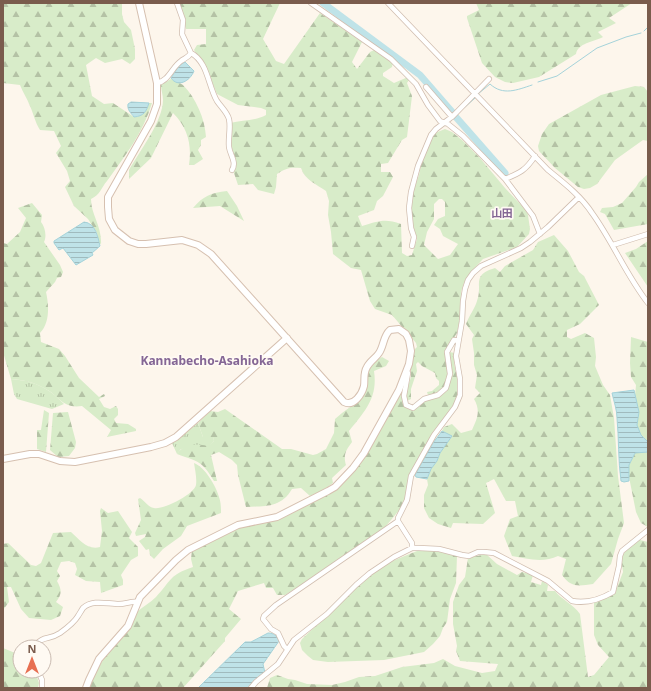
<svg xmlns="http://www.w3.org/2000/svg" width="651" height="691" font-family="'Noto Sans','Noto Sans JP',sans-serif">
<defs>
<pattern id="grass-tufts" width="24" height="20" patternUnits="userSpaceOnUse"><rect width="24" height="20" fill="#d8ecc9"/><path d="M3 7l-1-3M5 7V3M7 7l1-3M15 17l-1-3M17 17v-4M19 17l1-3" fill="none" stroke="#b4c2a5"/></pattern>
<pattern id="forest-firs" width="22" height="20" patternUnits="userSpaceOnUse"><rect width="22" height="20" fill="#d8ecc9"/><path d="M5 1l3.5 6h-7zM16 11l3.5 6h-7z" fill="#b4c2a5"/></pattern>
<pattern id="water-rules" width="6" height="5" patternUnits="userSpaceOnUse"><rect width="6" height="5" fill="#bfe3e8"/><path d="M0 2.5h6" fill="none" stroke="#a0bbbe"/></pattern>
</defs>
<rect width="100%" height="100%" fill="#fdf6ec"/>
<!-- grass -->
<path fill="url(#grass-tufts)" d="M11,379C34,381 48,387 64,404L52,409L17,399L14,394Z
M198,423L203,437L213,436L214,441L209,447L181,449L177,454L172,443Z"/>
<!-- forest -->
<path fill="url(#forest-firs)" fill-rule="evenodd" d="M3,3H122V14L124,22L131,30L135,49V59L130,64L122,59L105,63L96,58L86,65L92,96L104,104L113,103L134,117C144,116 146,112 149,103H152C143,133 125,156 107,181C101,188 100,195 91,199C91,215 102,226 101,244L99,243L97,233L88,219L74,206L65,187L70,181L67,171L56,153L61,146L54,131L40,130C35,122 34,115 30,106C27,98 23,93 20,85L3,83Z
M177,3H280L263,39L276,61L284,64L320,13L362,42L352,62L357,69L370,52L376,49L393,62L392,67L383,73V76L394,83L408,77L409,80L407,83L412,96L407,137L402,140L388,163L381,164V172H390L393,177L383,196L377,201L374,210L358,216L362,226C378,221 385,218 401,224L402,253L407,256L412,255L417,239L413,226L410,208L412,194L419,175L421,165L429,141L435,133L445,129L452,132L462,140L480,158L505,188L526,210L528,215L530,229L529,234L517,247L483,259L470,273L464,283L461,292L460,319L457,333L445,351C446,372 455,389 428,395L427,392L432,391L439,385V381L436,378L435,373L422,366L418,362L416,364L417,371L411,389V399L407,401L406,397L407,390L411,377V368L415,349L417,347L416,343L392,315L375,309L370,301L361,270L351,268L333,254L331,232L328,215L329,201L326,191C316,184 305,180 301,168C290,167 286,168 277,174L276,187L274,194L258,190L253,184L238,185L233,170L235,157L231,146L230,123C242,120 255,121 266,115V110L261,108L238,105L217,94L209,75L194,50L197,45L206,44V29H186ZM439,199H442L445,202V216L438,219L434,225L440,229L443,236L458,244L450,255L438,259L424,245L427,232L434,219V204Z
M476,3H632L609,18L616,23L598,32L603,37C593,42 578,43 576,54L539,77L513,83L505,82L495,77L482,63L467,18V16L479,10Z
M171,79C175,81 180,83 183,85C196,98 205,119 206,137L201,140V145L198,150L203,159L194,165H189C192,145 188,128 173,113L151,158L129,179V170C139,152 163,121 163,100C163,95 161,90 161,85Z
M635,86L644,87L648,92V141L643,140L615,160L597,184L590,188L584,189L578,187L555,168L539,151L538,146L542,134L549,124L601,95Z
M648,174V224L614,230L605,214L600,212L602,208L613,207L622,203L636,187L639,182Z
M227,191L237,206L244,221L220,206L193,208C203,196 211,193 227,191Z
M32,203L42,215L41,222C45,227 47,236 44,242L60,265L63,272L61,277L57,278L55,282L46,292C49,305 50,323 40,333L41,342L59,349L65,356L79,378L99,397L104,394L105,396L99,399L104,407L110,409L116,406L118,409V415L114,419L116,423L128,424L136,429V431L107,437L111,430L82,406C62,409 60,396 44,388C33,382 24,380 11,379L3,352V243L7,244L20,232L26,218L18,208Z
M554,235L568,251L579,272L584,276L599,305L580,324L567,330V337L571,339L585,333L594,338L596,357L595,366L603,385L610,395L614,418L618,476L624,523L618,539L611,564L593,584C579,586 571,588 562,575L566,559L558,556C544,563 527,559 512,556L504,536L510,519L518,516L515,501H506L494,479L486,483L495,513L483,524L453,523L451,528L438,524L429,518L424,508V495L428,485L427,479L431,469L437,461L440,453L451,436L442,431L444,427L452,424L461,433L472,430C477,419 481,411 474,399L480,393L475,388L477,375L474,365V353L472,339L474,335L466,324C469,316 475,308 477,301C483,284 471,275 495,268L500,272L505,266L533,250L538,242Z
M648,241V287L625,253L636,249Z
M631,337L648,342V442L641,435L637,425L639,412L635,396L636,385L631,377L630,363Z
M450,352L454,353V363L459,387L456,402L434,431L410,474L405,500L401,508L386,526L332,566L285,595H277L273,588H266L264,583L238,591L229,609L241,619L225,638V641L183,688H88C101,661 117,636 136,613C142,607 150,603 156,597C171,581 169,575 193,567L191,559L192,550L238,525L277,518L328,492L351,472L399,392H402L403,403L406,408L410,409L424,401L439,396L447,391L452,374L449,355Z
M382,357L389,361L386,366L374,371C378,398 365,411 349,431L352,442C346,450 343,455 346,465L332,478L333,483L323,490L310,496L301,488L292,489C281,508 265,506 246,507L238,475L237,465L232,460L219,452L211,455L217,481H214C202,461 199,462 177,454C184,443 197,444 209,446L214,441L213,437L209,440L203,437L198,423L210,411L218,412L225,409L282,449H291L313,455L317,454L326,449L334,433L335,419L342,413L361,399L366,390L365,376L369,365Z
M44,410L49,413L46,452L37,449V430H41Z
M68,412L76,442L75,448L69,456L58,457L50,450L53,413Z
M648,452V527L641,523L636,512L628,472L629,465L635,453Z
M194,463C205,467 216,486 219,497C221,502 221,508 221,513L187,526L181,536L163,549L154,559L150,555L149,549L146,550L139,541L145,537L146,534L136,536L135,533L141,520L138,499L140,498C145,501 148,507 154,508C164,510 194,494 196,485C197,478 195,470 194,463Z
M101,508L108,513L118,511L132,532L129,538L138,547V556L131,560L121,575L123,580V585L101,593L100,582L86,581L75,575L77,569L75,563L69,561L61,562L57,571L60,576L57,581C62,590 62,594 56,602L63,607L60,616L51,620L29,618L21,609L11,587H7L9,602L3,610V544L8,543L31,565L36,566L41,563L53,533L71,532C79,539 88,551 100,547L102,531L100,511Z
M636,539L648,542V688H267L270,678L277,675L288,679L295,680L307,684L332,685L345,682L359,677L375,676L402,667L434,663L443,659L455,666L482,673L495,671L498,664L460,661L456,651L457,646L453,624V602L459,585L465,577L468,558L486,554L497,564L517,575L522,572L533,575L531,582L541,585L542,581L548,585L547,591H555C562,600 573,604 580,614L588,677L594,675L609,657L598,645L594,635V602L615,593L623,572L621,557Z
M424,550L438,551L457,556L456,583L450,599L447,622L443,628L440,636L433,644L424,652L384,660L328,662L313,660L308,656L302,650L300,643L302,639L358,586L385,564L417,551Z
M3,648L20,655V671H35L39,683L38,688H3Z"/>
<!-- water -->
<path fill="url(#water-rules)" stroke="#a5d3da" d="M185,62L194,71C190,81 178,88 171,78C175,72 178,65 185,62Z
M131,102L149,103C146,112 144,116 134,117C131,113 127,110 128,104Z
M84,222C96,223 98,238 100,246L92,253L93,255L76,265L63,248L59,250L54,243V241Z
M634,390L639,412L637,425L641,435L648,442V452L635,453L629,465V481L624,482L621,481C618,460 619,439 617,418C617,410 614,402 612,393Z
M442,431L452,436L440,453L437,461L431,469L427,479L416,477L415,475L433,443Z
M268,633C274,633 277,636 279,641L263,664L265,673L252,683L249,688H198L245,642H251Z"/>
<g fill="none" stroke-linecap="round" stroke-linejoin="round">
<!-- stream -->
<path stroke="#a5d3da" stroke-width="1" d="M644,31L648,27
M538,82L557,76L597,48L626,37L641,33
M478,94L490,84C503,96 517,90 532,85
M464,108L475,98"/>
<!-- river -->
<path stroke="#bfe3e8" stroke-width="7" d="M323,3L420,75L453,113
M455,116L505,173"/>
<!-- street casing -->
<g stroke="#d1beb0" stroke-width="6">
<path id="street" d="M311,3L391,59L416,84L428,105L440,121L448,124L463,136L505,179L533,216L540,234
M388,3L548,170C564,183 581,196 592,213C613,242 626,275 648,303
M191,53C208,62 208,86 217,101C221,107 227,112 229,119C231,128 228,138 229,147C230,155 237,162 232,170
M157,83C169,81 172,67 181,61C185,58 188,58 191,53L182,34L183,20L177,3
M426,87L452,117
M505,179C520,173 526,170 535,156
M613,245L648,234
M412,246L414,237L411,228L409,208L411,192L418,166L431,135L436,129L453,116L489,79
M406,372L408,373L404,396L406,405L413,408L424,399L438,395L446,388L450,374L447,352L454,340L458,341
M412,548V543L398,521V518L407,500L411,476L434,435L455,407L460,395V379L456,356L462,321L463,301L465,289L468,280L473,273L481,266L521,248L530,242L548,227L579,197
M33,647C45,634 48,641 60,633C67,628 74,623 78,616C80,613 81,611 83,608C93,599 107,604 119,604C126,604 131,601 138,602
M287,649L284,646L278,633L271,629L263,619L264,616L276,605L398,521
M38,671L42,680V688
M251,688L256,682L278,664L294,640L327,614L356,585L370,573L394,557L412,548H419L439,549L462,555L469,556L478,552H484L494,553L548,581L572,601C587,604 601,599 613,592L619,566L620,556L622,551L648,530"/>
</g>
<!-- secondary casing -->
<g stroke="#d6c0b0" stroke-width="8">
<path id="secondary" d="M3,459L30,454H39L60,461L75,462L151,447L165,443L176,437L287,338
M86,688L89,680L99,659L128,626L140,597L176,560L188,550L238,525L277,517L328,491L335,487L353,468L364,453L399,390L409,364L411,351L409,340L406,334L399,329L390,330C383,336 384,346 379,353C376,358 370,361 367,367C363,373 365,380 364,386C362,394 354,407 344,402L211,254L198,245L182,240L146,244H138L129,241L115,230L109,219L108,207V197L151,121L157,104V83L139,3"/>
</g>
<!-- street -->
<use href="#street" stroke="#fff" stroke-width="4.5"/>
<!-- secondary -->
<use href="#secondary" stroke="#fff" stroke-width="6"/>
</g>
<g text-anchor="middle" stroke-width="3.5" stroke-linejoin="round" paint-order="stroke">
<!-- neighbourhood labels -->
<g font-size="11" font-weight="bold" fill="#846695" stroke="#fffaf3">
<text x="502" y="217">山田</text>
</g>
<!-- quarter labels -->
<g font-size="12" font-weight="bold" fill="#846695" stroke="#fffaf3">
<text x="207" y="365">Kannabecho-Asahioka</text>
</g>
</g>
<!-- border -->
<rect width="651" height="691" fill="none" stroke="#7a5c4d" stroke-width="8"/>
<!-- north arrow -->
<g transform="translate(32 659)"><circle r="19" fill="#fffaf3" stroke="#cabbb1"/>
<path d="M0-3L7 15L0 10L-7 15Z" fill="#e76f51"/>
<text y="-6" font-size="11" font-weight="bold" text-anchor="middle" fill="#7a5c4d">N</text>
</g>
</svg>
